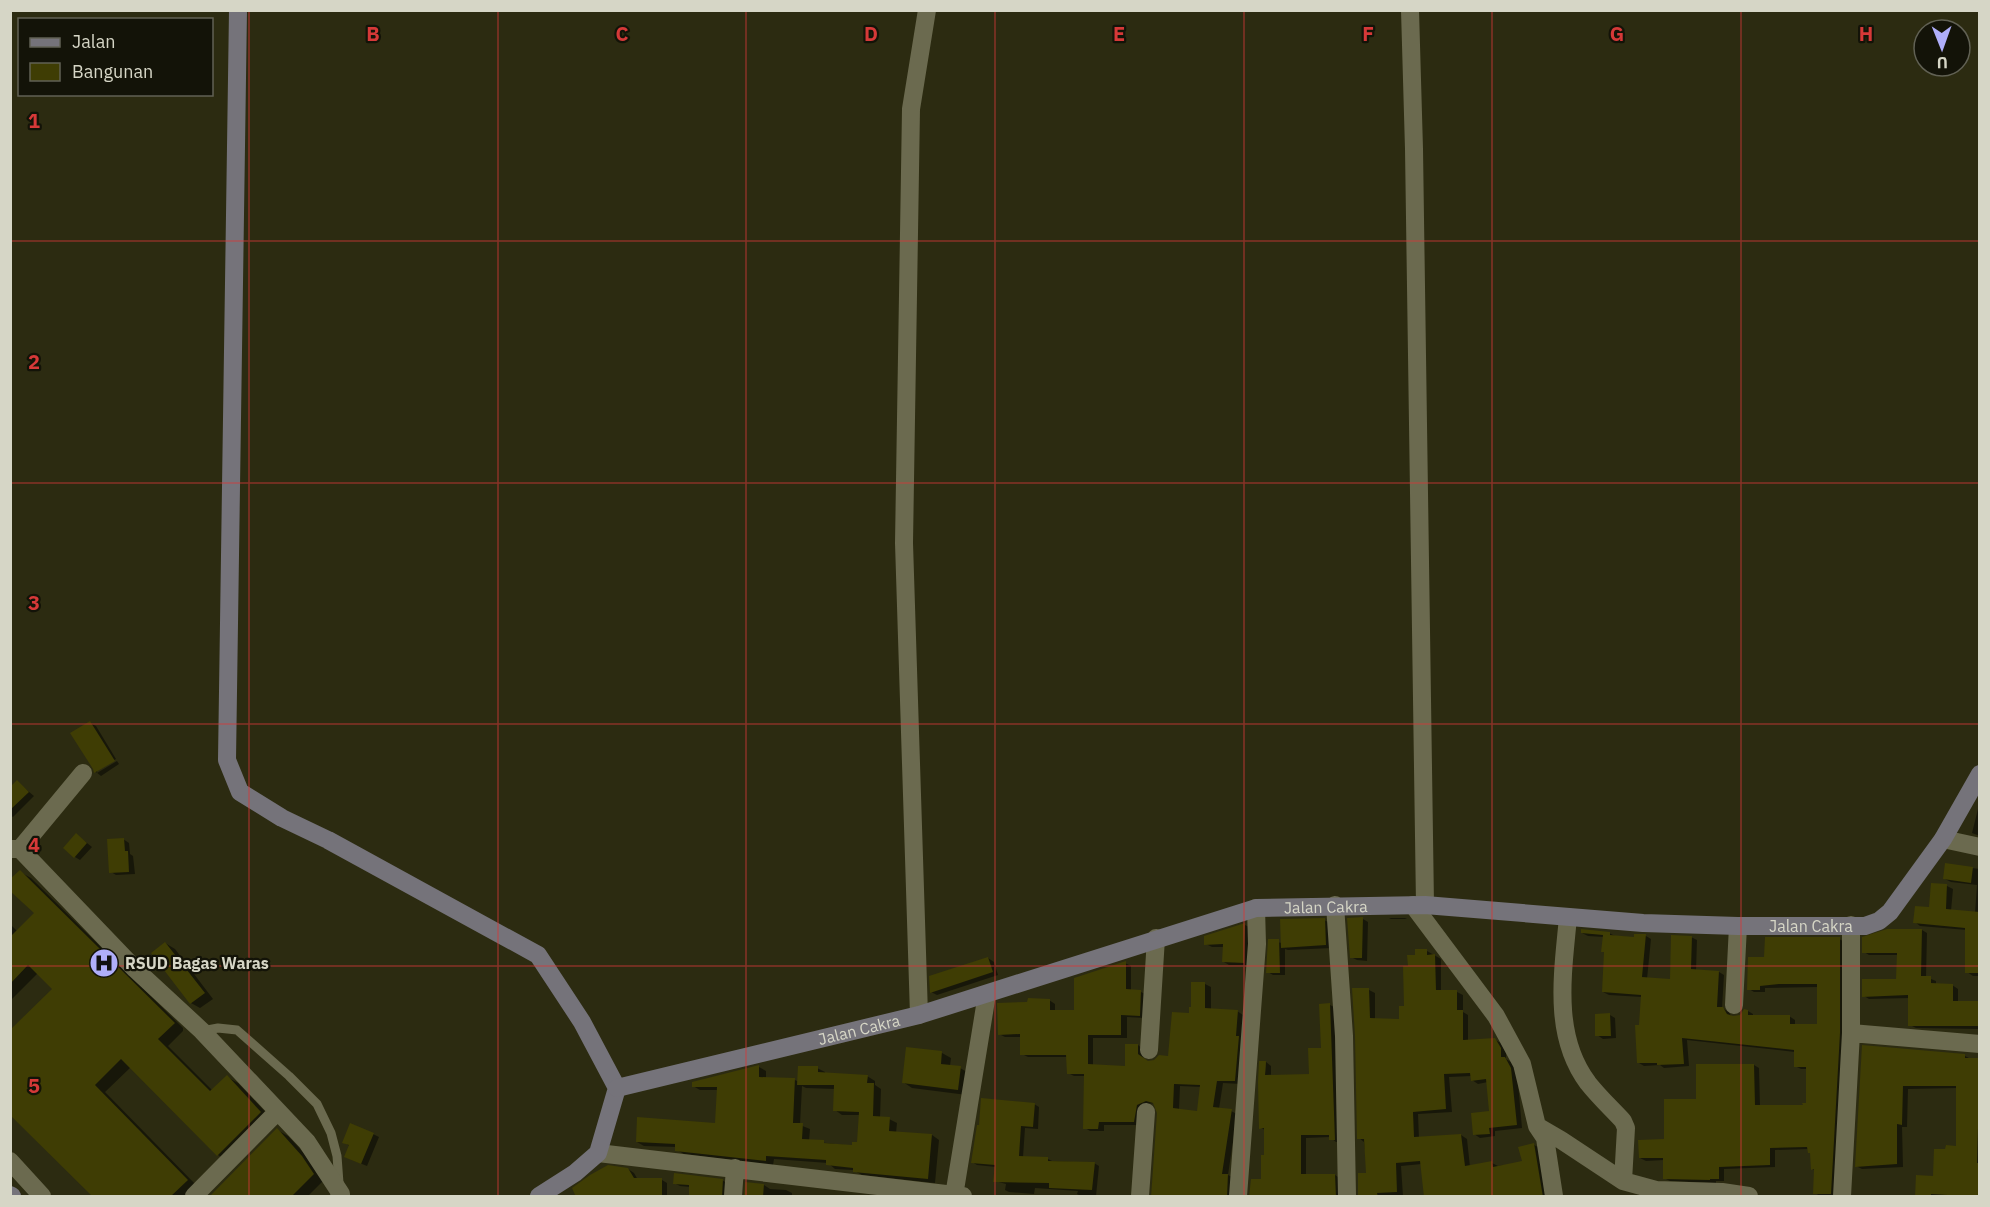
<svg xmlns="http://www.w3.org/2000/svg" width="1990" height="1207" font-family="'IBM Plex Sans',sans-serif">
<rect width="100%" height="100%" fill="#2c2b11"/>
<!-- shadow -->
<path fill="#0007" fill-rule="evenodd" d="M90,723L96,726L116,759L97,770V773L117,761L119,764L101,776L96,772Z
M17,782L34,796L13,817L10,815V789Z
M1980,801V836L1972,833Z
M77,835L92,847L80,860L75,857Z
M123,839L129,843L130,854L133,856L135,874L116,875L111,872Z
M1947,865L1980,869V976H1973L1967,972V930L1920,926L1915,922L1930,909L1932,884L1947,886L1953,889L1951,911L1975,913L1977,885L1951,882L1945,879Z
M20,872L31,878L183,1028V1031L168,1046L213,1091L227,1077L238,1083L272,1119L229,1162L218,1155L131,1067L105,1092L198,1187L187,1196H95L54,989L38,973L10,1001V924L18,932L36,913Z
M1389,918H1405L1407,919H1391Z
M1363,919L1368,922L1367,961L1357,960L1351,957Z
M1324,920L1330,923L1332,948L1288,950L1285,949V975H1273L1268,972L1270,941L1282,943Z
M1245,925L1251,928L1250,965H1229L1224,962V947H1212L1206,944V937Z
M1922,930L1927,933L1926,977L1936,981V985H1952L1958,989V1002L1980,1003V1029L1916,1028L1910,1025V998L1869,999L1864,996L1898,980V955H1869L1864,952Z
M1582,933H1609L1615,936L1635,938L1646,936L1651,939L1647,979L1671,981L1691,937L1697,940L1696,971L1719,972L1724,975L1722,1008L1729,1012L1732,1018L1740,1016L1748,1011L1753,1014V1017L1789,1016L1795,1020V1025H1818V987L1765,988V992H1754L1749,989L1766,958L1839,939L1845,942V1036L1836,1196H1820L1815,1193V1170L1812,1169L1811,1154L1809,1149L1775,1150V1167L1724,1169V1181H1716V1183L1670,1181L1664,1178V1160L1646,1161L1640,1158L1666,1141L1698,1100L1754,1065L1759,1068L1760,1106H1804L1808,1104V1069H1801L1795,1066V1052L1687,1040L1689,1066L1664,1068L1660,1065L1644,1066L1639,1063L1642,997L1609,995L1603,992L1606,953L1604,937L1588,936Z
M165,943L175,949L213,999L200,1008L191,1003Z
M1427,951L1441,959V991L1457,992L1463,995V1012L1468,1015V1041L1495,1040L1501,1043L1506,1053V1059L1511,1062L1517,1072L1522,1128L1495,1131V1136L1480,1138L1474,1134L1490,1113L1488,1082L1478,1084L1472,1080V1076L1449,1077L1452,1112L1418,1114L1419,1139L1461,1135L1467,1139L1470,1167L1492,1163L1498,1166L1524,1163L1534,1145L1540,1148L1547,1196H1426L1422,1164L1401,1166L1403,1196H1358L1368,1175L1364,1142L1359,1138L1369,990L1375,993V1020L1400,1021L1405,1007L1409,967L1417,956Z
M988,958L994,962L998,975L937,995L931,992Z
M1125,963L1131,966V991L1141,992L1147,995L1145,1018L1127,1017V1038H1093V1066L1127,1068L1138,1045L1143,1049V1059L1148,1063L1170,1057L1205,984L1211,987V1010L1237,1011L1243,1015L1241,1084L1223,1083L1219,1109L1231,1111L1237,1114L1228,1175L1234,1178L1232,1196H1153L1159,1113L1154,1103L1148,1104L1140,1125H1104V1131H1090L1085,1128V1076H1074L1068,1073V1057H1028L1022,1054V1037H1005L999,1034L1029,1004L1049,1000L1055,1004V1011H1076ZM1180,1086L1202,1087L1198,1113L1179,1110Z
M1321,1005H1330L1336,1008L1340,1142H1336L1330,1137L1306,1138V1176L1335,1175L1341,1179L1342,1196H1251L1262,1180L1265,1157V1130L1261,1128L1266,1062L1271,1066V1076H1310L1323,1049Z
M1610,1015L1615,1018L1616,1038L1603,1039L1597,1035Z
M1863,1047L1965,1056L1971,1059H1980V1196H1916L1958,1148V1088L1908,1089L1907,1127H1902L1903,1167L1862,1169L1856,1166Z
M942,1053L951,1058L950,1066L960,1068L969,1073L967,1095L912,1088L903,1082Z
M759,1067L766,1071V1078L795,1080L799,1082L817,1068L825,1072V1074L867,1076L875,1081V1085L881,1089L880,1118L889,1119L897,1123L896,1133L932,1135L939,1140L935,1183L862,1175L853,1170L835,1169L828,1163L774,1159L773,1165L684,1154L677,1150V1147L644,1146L637,1142L716,1124L718,1090H700L693,1086ZM802,1086L806,1088L835,1089V1110L842,1115H860L858,1144L853,1146L809,1141L810,1129L800,1125Z
M1034,1104L1039,1107L1038,1129L1025,1128L1023,1157L1048,1159L1052,1161L1094,1163L1099,1166L1096,1196H1081L1077,1194L1078,1191L1035,1188L1034,1194L1009,1192L1005,1190L1006,1184L995,1181L996,1167L977,1165L972,1162Z
M277,1130L288,1136L313,1163L324,1180L308,1196H211Z
M373,1134L379,1137L367,1166L352,1160L350,1146L343,1142Z
M628,1169L634,1173L638,1180H662L667,1183V1196H578Z
M722,1180L728,1184V1196H690V1187L680,1186L674,1183Z
M764,1185L770,1189L786,1190L792,1193V1196H745Z"/>
<!-- building -->
<path fill="#3f3d04" fill-rule="evenodd" d="M90,721L115,761L94,773L93,769L70,733Z
M17,780L29,792L10,810V787Z
M76,833L87,843L74,858L63,848Z
M124,838L125,851H128L129,872L109,873L107,839Z
M1945,863L1973,867L1971,883L1943,879Z
M20,870L175,1023L158,1039L210,1091L227,1075L261,1112L217,1156L121,1059L95,1085L188,1180L170,1197H93L10,1115V1030L52,989L28,965L10,984V937L34,913L10,891V879Z
M1931,883L1947,884L1946,909L1980,912V973H1965V928L1913,923L1915,906L1929,907Z
M1363,917L1362,958H1350L1347,918Z
M1325,918L1326,945L1281,948L1280,919Z
M1245,923L1244,963L1222,962L1223,944L1204,945V936Z
M1581,929L1610,932V935L1634,937V934H1646L1642,977L1670,979L1671,935L1692,936L1691,969L1719,971L1717,1007H1723L1727,1014L1733,1016L1740,1015L1744,1009L1748,1010V1015H1790V1024H1817V984H1779L1760,986V990H1747L1748,957H1764L1765,937H1840V1033L1831,1194H1813L1814,1169L1811,1170L1810,1153H1808L1807,1147L1770,1148V1165L1719,1167V1179H1710V1180L1663,1179V1158H1639L1638,1140L1664,1139V1099H1696V1064H1754L1755,1105H1803L1802,1103H1806V1067H1794V1050L1682,1038L1684,1064L1657,1065V1063H1637L1635,1025H1639L1641,995L1602,992L1604,952H1601L1603,935L1581,933Z
M1887,929H1922L1921,976H1931V983L1953,984V1001H1980V1026H1908V995L1862,997V979H1896L1897,953H1862V937Z
M1268,939H1279L1280,973H1266Z
M165,942L205,993L190,1004L151,953Z
M1415,949H1427V955L1435,954L1436,990H1457V1010H1463V1040L1495,1038L1501,1048V1057H1505L1511,1068L1517,1125L1489,1128L1490,1134L1473,1135L1471,1113L1489,1111L1486,1079L1471,1081L1470,1073L1444,1074L1446,1109L1413,1112L1414,1137L1461,1134L1465,1166L1492,1161L1493,1167L1522,1161L1518,1147L1534,1143L1543,1197H1424L1420,1161L1396,1163L1397,1192L1377,1193L1378,1197H1358V1173H1366L1364,1139H1357L1355,1036L1352,988H1369L1370,1018L1399,1019V1006H1404L1403,966H1408L1407,955H1415Z
M988,957L993,972L930,993L929,976Z
M1126,961V989L1141,990L1140,1016L1121,1015V1035H1088V1064L1125,1066V1044H1138V1054L1148,1061L1154,1060L1159,1055L1168,1056L1172,1012L1189,1013V1007H1191V982H1205V1008L1238,1010L1236,1036H1239L1235,1081H1217L1213,1107L1232,1109L1222,1174H1228L1227,1197H1151L1157,1113L1153,1103L1146,1101L1137,1105L1134,1122H1099L1098,1129H1083L1084,1074H1067L1066,1055H1020V1034L998,1035L997,1003L1027,1002L1028,998L1050,999V1010H1074V978ZM1174,1084L1200,1085L1197,1111L1173,1108Z
M1330,1003L1335,1140H1329V1135H1301V1174H1335L1336,1197H1249L1251,1179H1261V1155H1264V1128L1259,1129L1258,1082L1259,1061H1266L1265,1075L1309,1074L1308,1048H1321L1319,1004Z
M1610,1013L1611,1036H1595V1014Z
M1862,1045L1965,1054V1058H1980L1977,1163H1980V1197L1931,1194V1197H1915L1916,1175L1933,1176L1934,1149H1945L1946,1145L1956,1146V1086H1903L1902,1125L1897,1124V1164L1855,1167Z
M906,1047L942,1051L941,1064L961,1066L958,1090L902,1083Z
M759,1065V1077L795,1078L793,1123H803L802,1139L824,1140V1143L852,1145V1142H857L859,1112L833,1111L834,1085H797L798,1066H818V1072L868,1075L867,1083H874L873,1116L890,1117L889,1131L932,1134L928,1179L853,1172V1168L826,1165V1160L766,1156V1161L675,1151V1144L636,1142L637,1117L715,1123L717,1087H692V1082Z
M981,1098L1035,1103L1033,1127L1021,1126L1019,1156L1048,1157V1161L1095,1162L1092,1190L1049,1188V1183L993,1182L995,1165L971,1163L977,1125H979Z
M350,1123L374,1133L361,1164L344,1157L349,1145L342,1143Z
M277,1128L302,1156L314,1174L291,1197H209Z
M608,1165L628,1168L634,1178H662V1197H576L572,1188L590,1175Z
M674,1173L723,1179L722,1197H689V1185L673,1184Z
M745,1182L764,1184L763,1197H744Z"/>
<g fill="none" stroke-linecap="round" stroke-linejoin="round">
<!-- lane -->
<path stroke="#6b6a4f" stroke-width="9" d="M202,1031L218,1028L237,1030L289,1076L317,1104L331,1133L337,1156L339,1183"/>
<!-- street -->
<path stroke="#6b6a4f" stroke-width="18" d="M1410,10L1414,149L1425,905
M1943,839L1980,847
M10,849H20L135,969L202,1031L307,1142L341,1194L339,1196
M20,849L83,773
M1335,905L1344,1036L1347,1196
M1413,905L1496,1016L1522,1064L1537,1126L1545,1138L1554,1196
M1568,917C1563,973 1552,1035 1588,1083C1599,1097 1612,1109 1623,1121L1626,1128L1623,1181
M1734,1005L1738,926
M919,1015L904,543L911,109L927,10
M1851,1033L1980,1044
M1149,1050L1156,938
M1537,1126L1561,1140L1623,1181L1656,1190L1722,1192L1749,1196
M598,1153L963,1196
M10,1161L42,1196
M194,1196L277,1112
M733,1196L735,1168
M954,1196L987,994
M1140,1196L1146,1112
M1238,1196L1257,944L1256,908
M1842,1196L1851,1033V925"/>
<!-- secondary -->
<g stroke="#75737a" stroke-width="18">
<path d="M238,10L227,760L240,792L282,818L328,840L538,955L582,1022L617,1088L598,1153L575,1173L539,1196"/>
<path id="s1" d="M617,1088L919,1015L1256,908L1425,905L1643,923L1738,926H1865L1879,921L1890,912L1943,839L1980,774"/>
<path d="M10,1195L12,1196"/>
</g>
</g>
<!-- grid -->
<path fill="none" stroke="#d63938" stroke-width="1.5" stroke-opacity="0.55" d="M249,10V1196M498,10V1196M746,10V1196M995,10V1196M1244,10V1196M1492,10V1196M1741,10V1196M10,241H1980M10,483H1980M10,724H1980M10,966H1980"/>
<!-- icons -->
<defs>
<g id="hospital-disc" transform="scale(1.5)"><circle r="9.5" fill="#afaefa" stroke="#131308"/><path d="M-5-5h3v3.5h4V-5h3V5h-3V1.5h-4V5h-3Z" fill="#111"/></g>
</defs>
<g fill-rule="evenodd">
<use href="#hospital-disc" x="104" y="963"/>
</g>
<g text-anchor="middle" stroke-width="4.5" stroke-linejoin="round" paint-order="stroke">
<!-- street labels -->
<g font-size="16" fill="#d6d6c6" stroke="#131308">
<text dy="6" stroke="none"><textPath href="#s1" startOffset="734">Jalan Cakra</textPath></text>
<text dy="6" stroke="none"><textPath href="#s1" startOffset="1220">Jalan Cakra</textPath></text>
<text dy="6" stroke="none"><textPath href="#s1" startOffset="249">Jalan Cakra</textPath></text>
</g>
<!-- poi labels -->
<g font-size="16" font-weight="bold" fill="#d6d6c6" stroke="#131308" text-anchor="start">
<text x="125" y="969">RSUD Bagas Waras</text>
</g>
</g>
<g font-size="20" text-anchor="middle" font-weight="bold" fill="#d63938" stroke="#131308" stroke-width="4.5" stroke-linejoin="round" paint-order="stroke">
<text x="373" y="41">B</text>
<text x="622" y="41">C</text>
<text x="871" y="41">D</text>
<text x="1119" y="41">E</text>
<text x="1368" y="41">F</text>
<text x="1617" y="41">G</text>
<text x="1866" y="41">H</text>
<text x="34" y="128">1</text>
<text x="34" y="369">2</text>
<text x="34" y="610">3</text>
<text x="34" y="852">4</text>
<text x="34" y="1093">5</text>
</g>
<!-- border -->
<rect width="1990" height="1207" fill="none" stroke="#d6d6c6" stroke-width="24"/>
<!-- legend -->
<rect x="18" y="18" width="195" height="78" fill="#131308" stroke="#616154" stroke-width="1.5"/>
<rect x="30" y="38" width="30" height="9" fill="#75737a" stroke="#616154" stroke-width="1.5"/>
<text x="72" y="48" font-size="18" fill="#d6d6c6">Jalan</text>
<rect x="30" y="63" width="30" height="18" fill="#3f3d04" stroke="#616154" stroke-width="1.5"/>
<text x="72" y="78" font-size="18" fill="#d6d6c6">Bangunan</text>
<!-- north arrow -->
<g transform="translate(1942 48) rotate(179)"><circle r="28" fill="#131308" stroke="#616154" stroke-width="1.5"/>
<path d="M0-4.5L10 22L0 15L-10 22Z" fill="#afaefa"/>
<text y="-9" font-size="16" font-weight="bold" text-anchor="middle" fill="#d6d6c6">U</text>
</g>
</svg>
